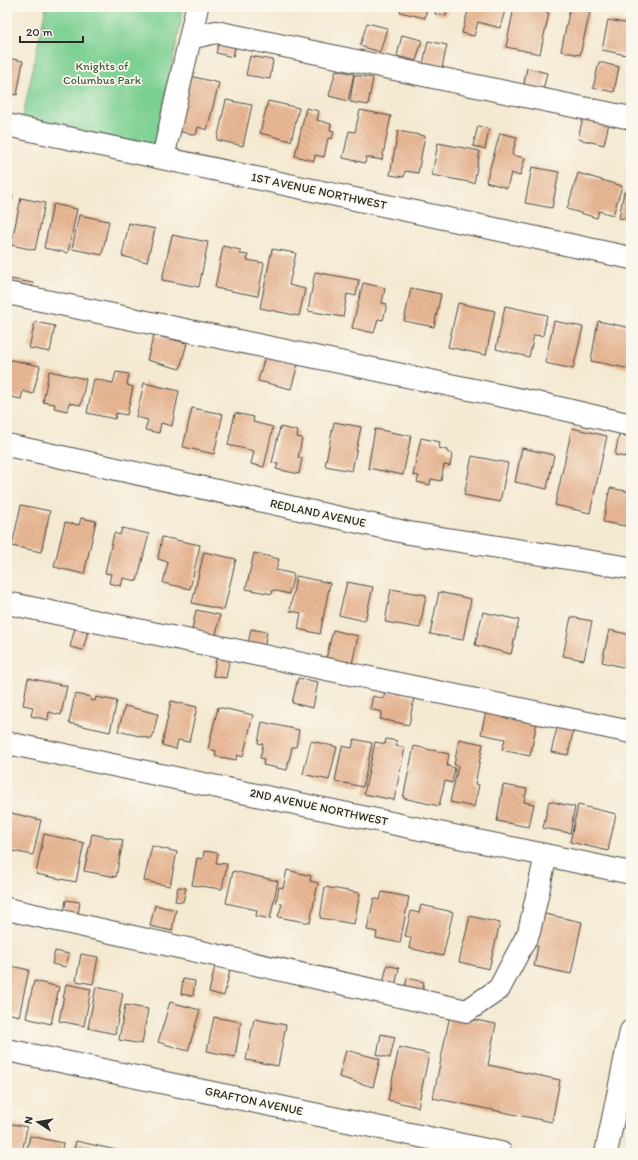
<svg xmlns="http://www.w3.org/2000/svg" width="638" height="1160" font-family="Itim,sans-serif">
<defs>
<pattern id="building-back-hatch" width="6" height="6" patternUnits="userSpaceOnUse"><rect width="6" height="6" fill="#e9b894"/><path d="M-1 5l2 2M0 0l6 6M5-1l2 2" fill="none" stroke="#c89e80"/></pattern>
</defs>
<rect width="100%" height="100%" fill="#fbf7ec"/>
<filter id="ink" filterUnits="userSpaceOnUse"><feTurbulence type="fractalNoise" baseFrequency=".025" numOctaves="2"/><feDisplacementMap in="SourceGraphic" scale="8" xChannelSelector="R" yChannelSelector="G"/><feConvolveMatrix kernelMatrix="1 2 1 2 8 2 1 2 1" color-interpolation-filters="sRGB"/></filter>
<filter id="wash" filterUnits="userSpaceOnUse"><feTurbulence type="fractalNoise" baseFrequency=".012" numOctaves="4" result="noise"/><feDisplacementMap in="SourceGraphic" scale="16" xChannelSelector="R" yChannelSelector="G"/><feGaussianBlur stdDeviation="0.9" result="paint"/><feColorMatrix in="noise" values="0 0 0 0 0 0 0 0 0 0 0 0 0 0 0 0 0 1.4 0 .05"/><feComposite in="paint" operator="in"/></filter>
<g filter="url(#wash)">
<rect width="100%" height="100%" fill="#f4e9d1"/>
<!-- green -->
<path fill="#7dd093" stroke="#547e5f" d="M46,7H184L154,151L21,124Z"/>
<g id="blocks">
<!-- building -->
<path fill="url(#building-back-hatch)" d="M401,7H427L425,18L400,12Z
M436,7H448L446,16L435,14Z
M469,7H506L500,28L478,22L474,36L462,33Z
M514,7H539L538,10L549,13L540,54L506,47Z
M570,8L590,12L580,55L561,51Z
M608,20L631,24V56L602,50Z
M367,23L387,28L380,52L360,46Z
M402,35L422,40L416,61L397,56Z
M220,39L236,43L233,57L216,53Z
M428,41L447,45L442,68L423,64Z
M250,56L273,60L270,79L246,75Z
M7,58L23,61L17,95L7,93Z
M599,62L619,67L614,92L593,88Z
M527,68L547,73L542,94L523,89Z
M336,70L354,74L348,101L329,96Z
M354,75L373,78L368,105L350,102Z
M190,76L219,83L207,130L198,127L196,135L177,131Z
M226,100L252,105L243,146L217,140Z
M268,101L299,108L291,141L260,133Z
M306,108L319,111L317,120L331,124L330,130L334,131L332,139L328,138L324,157L315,155L314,161L295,156Z
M360,110L391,116L382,160L366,157L365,163L343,158L349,131L355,132Z
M583,117L609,123L604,145L578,139Z
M478,126L489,129L485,149L473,146Z
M398,131L425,136L418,173L405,171L404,177L390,175Z
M500,133L517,137L512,155L525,158L520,176L511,173L507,188L486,182Z
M438,143L480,151L474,183L432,175Z
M532,167L559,172L552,208L525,203Z
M578,173L622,186L613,215L599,211L597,218L567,209Z
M624,192L631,194V220L619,218Z
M7,195L13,196L8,220H7Z
M21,198L45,203L35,250L11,245Z
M53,204L77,209L68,253L44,248Z
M79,215L109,221L102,255L72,249Z
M129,223L155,229L147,262L122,256Z
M172,235L208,242L199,287L162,280Z
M223,246L240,250V254L248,255L247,260L264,263L258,296L215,288Z
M272,249L296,253L289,285L305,289L299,316L260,308Z
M315,272L359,280L356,296L347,294L343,317L308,311Z
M11,279L33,283L31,294L9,290Z
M363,283L385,288L382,303L387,304L383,320L378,319L374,333L352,328Z
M411,288L441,294L434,327L404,321Z
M458,303L495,311L486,355L448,347Z
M505,306L547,315L543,336L534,335L529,357L496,349Z
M554,321L583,327L573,369L545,363Z
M598,321L631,328V369L591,361Z
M35,322L55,326L50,352L29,348Z
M154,335L187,343L180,369L147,360Z
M265,356L298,364L291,389L258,381Z
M7,359L40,366L33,394L23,391L21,399L7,396Z
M49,371L86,379L81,405L69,403L67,411L54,408L55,404L43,402Z
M116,372L129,374L127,385L133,387L127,415L116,413L115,419L87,413L94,379L113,383Z
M144,383L179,391L172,426L161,423L159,433L145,430L148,420L136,417Z
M192,408L223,414L214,454L183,447Z
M235,413L254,417L253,422L273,427L264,467L251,464L254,451L228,445Z
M334,422L361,427L352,471L325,466Z
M280,427L298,431L297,437L302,438L298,458H302L299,474L276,469L278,464L272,463Z
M572,428L607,436L590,513L555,505Z
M375,429L411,436L403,475L368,468Z
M619,435L630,437L626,457L615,455Z
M421,438L440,442L439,448L447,450V452L452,454L450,466L444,465L441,481L431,479L430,485L417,482L419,476L413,475Z
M522,448L554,455L547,489L515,482Z
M472,456L508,463L500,502L464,495Z
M610,488L631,492V527L603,522Z
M21,505L50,511L41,552L12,546Z
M81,518L96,521L84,574L54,567L65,522L79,525Z
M122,528L149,534L137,581L123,578L121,586L109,583L111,574L105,573L114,533L120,535Z
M162,537L200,545L190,589L163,583L168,562L158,559Z
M204,552L236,559L224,610L192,603Z
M254,553L279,559L276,570L294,574L289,594L273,590L272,594L246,589Z
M296,576L330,583L320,634L298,629L301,613L290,611Z
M347,582L373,587L365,621L339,615Z
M391,589L426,595L420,628L385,622Z
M439,592L471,599L463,640L430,634Z
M196,610L220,615L215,640L191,635Z
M483,612L519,620L511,654L475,645Z
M571,617L592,621L584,660L563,656Z
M76,624L89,627L83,650L70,647Z
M251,629L267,632L264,648L248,644Z
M333,630L358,636L351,669L325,663Z
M609,630L631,635V669L602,662Z
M217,654L230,657L226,678L213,676Z
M28,678L67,686L61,715L49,712L48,720L31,716L33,707L23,705Z
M298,678L318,682L313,708L292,703Z
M385,691L414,697L409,725L380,719L382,712L370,709L373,696L384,699Z
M75,694L91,697L90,700L95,701L96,697L117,701L110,732L69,723Z
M171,701L197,707L189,742L178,740L176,749L162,745Z
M125,706L158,714L152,739L118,731Z
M218,707L253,715L243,757L237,755L236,760L215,756L216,751L208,749Z
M486,711L537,722L530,756L502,750L505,739L481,734Z
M262,722L299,730L296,747H292L287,770L263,765L264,759L260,758L263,744L258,743Z
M558,724L574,728L568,755L551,752Z
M354,739L372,743L363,787L335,781L342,746L352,748Z
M386,739L397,741L396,746L405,748L394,800L364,794L375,742L385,744Z
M459,739L483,744L475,784L479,785L474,807L450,802L458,766L454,765Z
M311,741L337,747L329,780L303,774Z
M414,746L449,754L447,766L455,768L452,783L445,781L439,806L403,798Z
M503,785L527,789L524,802L534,804L529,827L497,821Z
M549,801L575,807L570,833L543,828Z
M578,805L616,814L608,851L570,842Z
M11,813L41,820L33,855L7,850V820L9,821Z
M44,834L84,843L76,882L36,874Z
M92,834L123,840L116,877L84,871Z
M152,846L177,852L170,886L144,881Z
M204,851L218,853L216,863L227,864L222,889L192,885L197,858L203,859Z
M287,870L311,876L310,881L318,883L310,923L278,917L282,904L276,903L279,887L283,888Z
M233,871L278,881L270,919L256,916L257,910L226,903Z
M178,887L186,888L183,902L175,901Z
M325,887L360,893L354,924L320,918Z
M382,892L409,897L400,943L376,938L377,932L367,930L374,898L380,900Z
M66,900L80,902L77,921L63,918Z
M155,905L176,910L172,931L150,926Z
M421,905L453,912L443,956L409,948L411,937L405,936L411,911L419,913Z
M540,913L582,922L571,974L534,966L538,946L533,945Z
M470,916L500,923L489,969L459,962Z
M55,951L69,954L66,967L52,964Z
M81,954L98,957L93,984L76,981Z
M7,965L29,970L19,1016L7,1013Z
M387,965L399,968L395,987L383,984Z
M215,966L230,970L224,996L209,992Z
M407,978L424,982L422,992L405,988Z
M183,979L195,981L193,996L181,994Z
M34,981L59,987L51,1024L26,1018Z
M66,984L91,989L84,1026L59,1021Z
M96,987L123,993L115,1034L88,1028Z
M170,1002L200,1010L188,1051L158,1042Z
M125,1005L148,1009L142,1044L119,1040Z
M450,1015L496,1024L488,1065L560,1080L552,1122L433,1098Z
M214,1017L241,1022L235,1057L207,1051Z
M254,1019L286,1025L278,1066L246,1060Z
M381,1034L395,1037L390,1058L377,1055Z
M399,1047L429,1054L418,1107L388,1100Z
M346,1050L380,1059L373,1087L339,1077Z
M7,1123L27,1127L22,1153H7Z
M30,1136L63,1143L61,1153H26Z
M76,1141L125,1152V1153H73Z"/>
</g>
</g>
<g filter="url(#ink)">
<use href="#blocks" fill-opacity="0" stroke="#494844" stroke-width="1"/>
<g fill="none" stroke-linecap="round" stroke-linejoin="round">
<!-- minor casing -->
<g stroke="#494844" stroke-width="24">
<path id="minor" d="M190,38L216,32L631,118
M7,125L631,258
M163,158L197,7
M7,293L546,405L631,425
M7,445L409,533L631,568
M7,603L631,732
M7,743L631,873
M7,909L467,1011L499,989L529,932L546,855
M7,1050L501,1153
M606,1153L631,1031"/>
</g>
<!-- minor -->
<use href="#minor" stroke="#fff" stroke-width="22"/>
</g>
</g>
<g text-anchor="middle" stroke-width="3.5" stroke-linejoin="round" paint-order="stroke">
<!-- park labels -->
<g font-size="12" fill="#445d4a" stroke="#fbf7ec">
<text x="102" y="70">Knights of<tspan x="102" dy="14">Columbus Park</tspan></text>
</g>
<!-- street labels -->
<g font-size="12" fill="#2b2b2b" stroke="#fbf7ec">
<text transform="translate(319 191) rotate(12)" y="4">1ST AVENUE NORTHWEST</text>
<text transform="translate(318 513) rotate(12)" y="4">REDLAND AVENUE</text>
<text transform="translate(319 807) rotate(12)" y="4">2ND AVENUE NORTHWEST</text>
<text transform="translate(254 1101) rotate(12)" y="4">GRAFTON AVENUE</text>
</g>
</g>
<!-- margin -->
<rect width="638" height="1160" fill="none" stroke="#fbf7ec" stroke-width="24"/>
<!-- north arrow -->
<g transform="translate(38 1122) rotate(282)" stroke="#fbf7ec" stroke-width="3" paint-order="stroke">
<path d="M0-3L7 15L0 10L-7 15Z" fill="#2b2b2b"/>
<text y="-6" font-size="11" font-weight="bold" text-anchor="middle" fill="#2b2b2b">N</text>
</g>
<!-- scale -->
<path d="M20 36v6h63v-6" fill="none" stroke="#2b2b2b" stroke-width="2"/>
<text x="26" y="36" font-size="12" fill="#2b2b2b" stroke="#fbf7ec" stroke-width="3" paint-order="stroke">20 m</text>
</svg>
